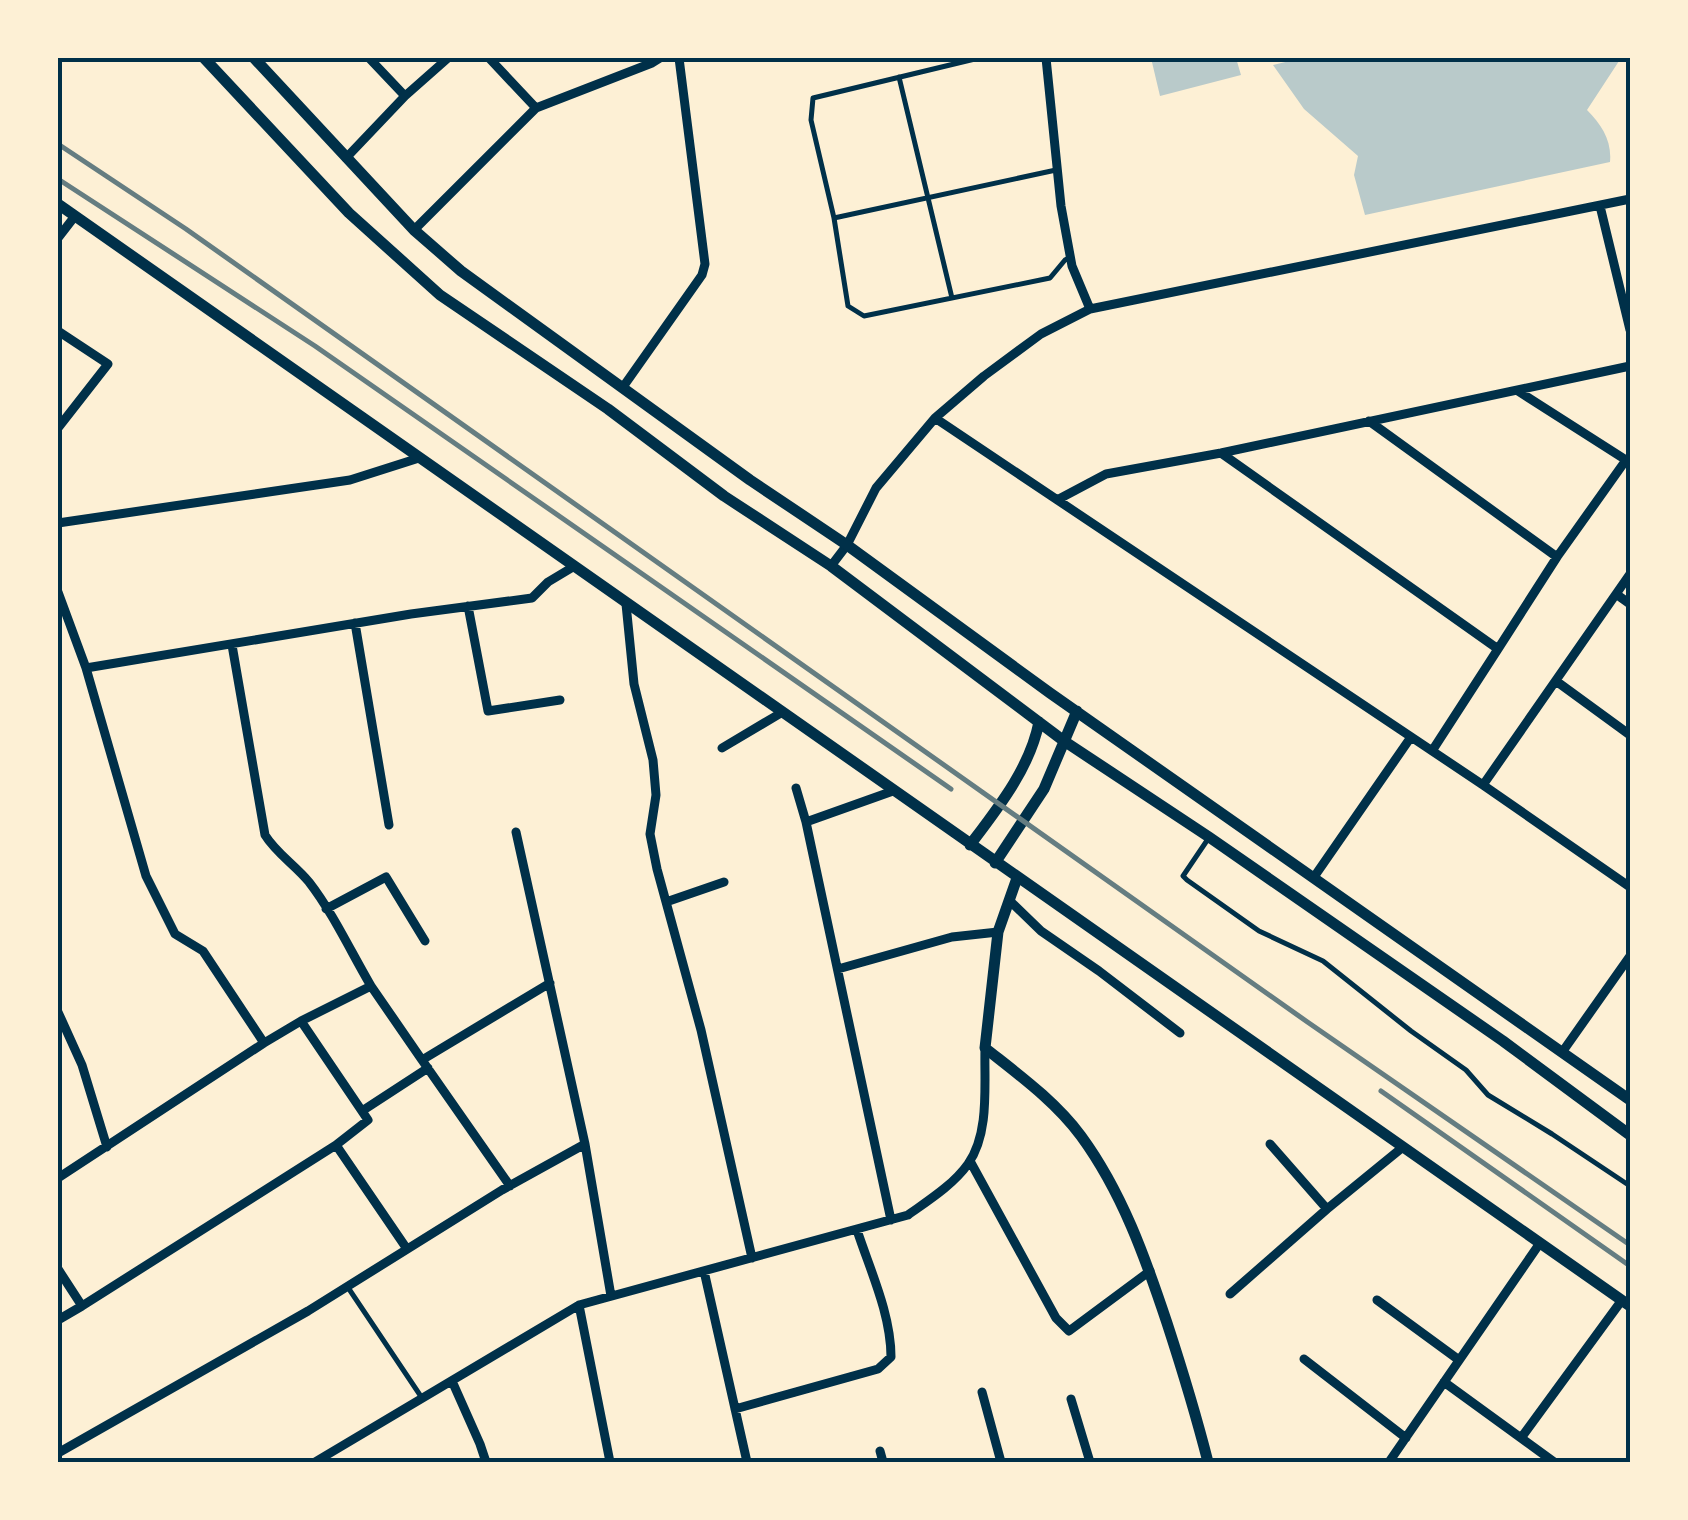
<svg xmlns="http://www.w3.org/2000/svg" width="1688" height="1520" font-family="Georgia,serif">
<rect width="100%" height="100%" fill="#fdf0d5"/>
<!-- green -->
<path fill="#b9caca" d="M1151,58H1236L1241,75L1160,96Z
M1302,58H1621L1587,110C1602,125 1612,141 1610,162L1365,215L1354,175L1358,156L1304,109L1273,65Z"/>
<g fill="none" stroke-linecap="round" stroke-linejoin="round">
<!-- service -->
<path stroke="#003049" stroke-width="5" d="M979,58L813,98L811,120L834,218L848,306L864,316L1050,278L1065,260L1071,257
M899,77L952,298
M834,218L1056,170
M1208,839L1183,876L1187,880L1259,931L1323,961L1411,1031L1466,1070L1488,1095L1552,1134L1630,1186
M347,1286L422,1398"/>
<!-- minor -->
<path stroke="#003049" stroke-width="9" d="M369,58L405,96
M489,58L536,108
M1046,58L1061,206L1072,266L1090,309
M346,158L405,96L448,58
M1600,206L1630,330
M414,230L536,108L652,63L660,58
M58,238L75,216
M58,331L108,364L58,428
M623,387L702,275L705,264L679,58
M1518,391L1626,460L1557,557
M935,418L1483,785L1630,887
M1221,453L1498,649L1557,557L1369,421
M1057,500L1106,474L1221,453L1630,366
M58,523L350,480L419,458
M831,566L847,545L876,488L935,418L984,376L1041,334L1090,309L1630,199
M58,592L86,668L146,876L175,934L203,951L264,1043L301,1021L368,1120L336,1145L407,1249
M1616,594L1630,604
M626,604L634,684L653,760L656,795L650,834L657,869L701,1030L752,1258
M468,606L488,711L560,700
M355,623L389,825
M232,645L265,835C276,853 295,865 309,882C333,913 351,952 371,986L301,1021
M86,668L411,614L532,598L548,582L573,567
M1556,681L1630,735
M722,748L781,713
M1432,751L1498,649
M1483,785L1630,574
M796,788L806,822
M516,832L585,1144
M1314,877L1411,737
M1010,901L1041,931L1099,971L1180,1033
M666,902L724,882
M326,909L386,877L425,941
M838,969L952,937L998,932
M371,986L422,1060
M58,1012L82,1065L107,1147
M1563,1051L1630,956
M362,1111L428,1068
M1270,1144L1327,1209
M970,1161L1056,1318L1069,1331L1150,1271
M58,1178L264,1043
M510,1186L422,1060L550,983
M891,1220L806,822L893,791
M58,1269L82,1306L336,1145
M704,1271L747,1462
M1230,1294L1327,1209L1403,1147
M1377,1300L1459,1360
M579,1305L610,1462
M58,1320L82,1306
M1304,1359L1406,1438
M452,1381L480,1444L486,1462
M1444,1382L1554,1462
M982,1392L1001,1462
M1071,1399L1090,1462
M735,1409L878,1369L891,1357C891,1314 870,1270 857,1230
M1521,1438L1622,1300
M880,1451L883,1462
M58,1453L308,1311L502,1190L585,1144L611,1296
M315,1462L579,1305L908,1215C929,1200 953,1185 968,1164C990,1133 984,1084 985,1048
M1389,1462L1540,1243"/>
<!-- tertiary -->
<path stroke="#003049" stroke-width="11" d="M204,58L349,213L440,295L608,409L724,496L831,566L1064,741L1209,837L1503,1041L1630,1135
M254,58L414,230L461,271L750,480L847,545L1050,693L1630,1100
M58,204L1630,1306
M970,845C998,808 1030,768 1039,722
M995,863L1044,789L1077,711
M1017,878L998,932L985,1048C1019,1075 1055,1101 1081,1136C1122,1192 1145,1257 1167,1323C1182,1369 1196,1415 1208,1462"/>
<!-- rail -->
<path stroke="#657d81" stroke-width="5" d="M58,144L186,229L1306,1021L1630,1245
M58,179L315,346L951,789
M1381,1091L1630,1266"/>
</g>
<!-- border -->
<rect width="1688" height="1520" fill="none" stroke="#fdf0d5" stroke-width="120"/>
<rect x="60" y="60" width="1568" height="1400" fill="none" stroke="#003049" stroke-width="4"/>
</svg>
